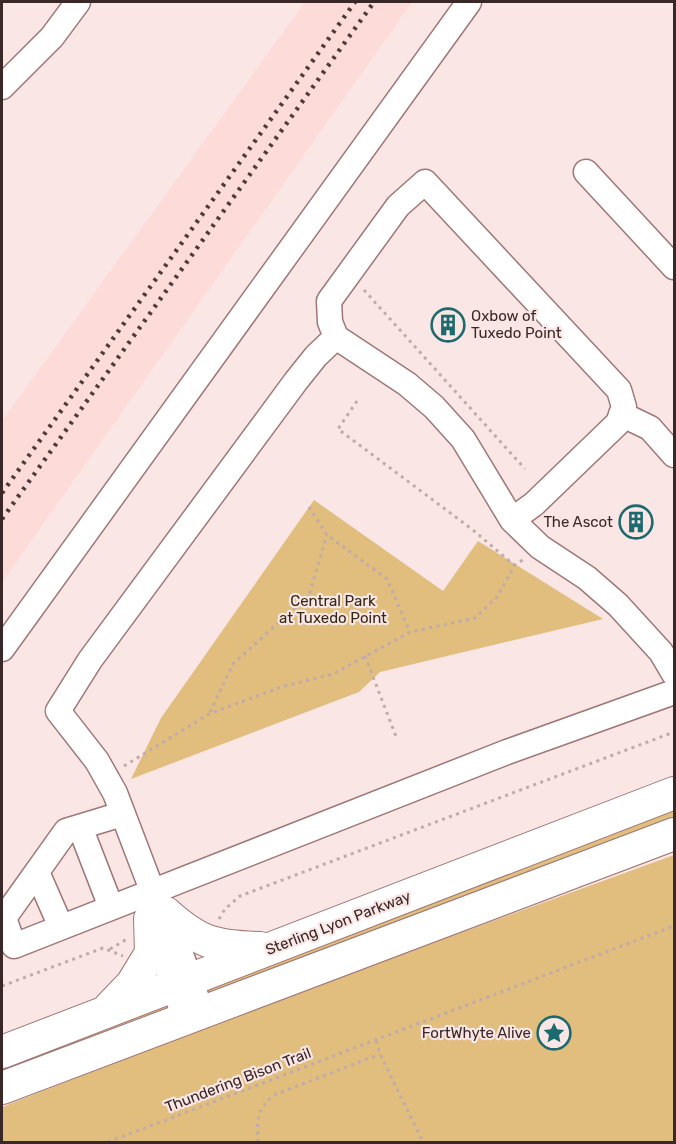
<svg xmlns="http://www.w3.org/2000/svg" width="676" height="1144" font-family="Rubik,sans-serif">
<rect width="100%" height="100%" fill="#f9e6e5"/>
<!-- built -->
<path fill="#fcdbd9" d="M305,2H412L2,582V421Z"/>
<!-- green -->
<path fill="#e1bd7e" d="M314,500L443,591L478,541L603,619L380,672L359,692L131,779L161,718Z
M674,805V819L2,1075V1062Z
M674,855V1142H2V1107L274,1001Z"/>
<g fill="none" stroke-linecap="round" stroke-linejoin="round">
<!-- minor casing -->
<g stroke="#a07776" stroke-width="27">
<path id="minor" d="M2,87L52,37L78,2
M586,172L674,267
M621,414L650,428L674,455
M512,520L534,504L618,423L624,407L619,390L425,182L398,206L329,301L330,322L336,337L407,384L434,407L463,439L512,520L540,547L587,578L618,605L661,652L674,674
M2,649L469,2
M122,814L66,831L4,918L14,946L507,752L674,692
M80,827L111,907
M37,872L61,927
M154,931L185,1019
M202,1012L166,913L152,890L115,793L97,761L58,711L90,660L296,381L316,356L336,337"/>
</g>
<!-- major casing -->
<g stroke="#a07776" stroke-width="34">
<path id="major" d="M166,913C199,943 216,947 260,948
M109,1008L132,984L151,953L150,919
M2,1052L674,793
M2,1088L674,834"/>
</g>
<!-- path -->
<path stroke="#beabaa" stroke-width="3" stroke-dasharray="3 4.5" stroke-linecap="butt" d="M364,290L525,469
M357,401L338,429L473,530L514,565
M309,507L327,535L387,579L410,632
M365,656L397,739
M210,712L233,664L309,595L327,535
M124,766L209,714L281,687L333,674L410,632L475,618L497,597L515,565L524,559
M219,919L225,909L240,896L674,732
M110,949L127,939
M2,986L103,948L123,956
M376,1041L380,1054L423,1142
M108,1142L674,926
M258,1142C257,1120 256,1110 274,1095L380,1054"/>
<!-- minor -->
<use href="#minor" stroke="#fff" stroke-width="24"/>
<!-- major -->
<use href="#major" stroke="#fff" stroke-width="32"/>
<!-- rail -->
<path stroke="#4d3c3b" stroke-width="4.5" stroke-dasharray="3 6" stroke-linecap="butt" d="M2,493L355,2
M2,519L374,2"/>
</g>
<!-- icons -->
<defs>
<g id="building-ring" transform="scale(1.725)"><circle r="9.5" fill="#f9e6e5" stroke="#1d6a6e" stroke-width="1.5"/><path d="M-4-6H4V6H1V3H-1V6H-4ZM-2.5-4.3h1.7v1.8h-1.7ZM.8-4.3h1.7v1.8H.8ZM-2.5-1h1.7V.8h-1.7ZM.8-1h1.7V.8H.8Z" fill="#1d6a6e"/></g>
<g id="sight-ring" transform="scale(1.725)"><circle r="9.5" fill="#f9e6e5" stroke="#1d6a6e" stroke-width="1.5"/><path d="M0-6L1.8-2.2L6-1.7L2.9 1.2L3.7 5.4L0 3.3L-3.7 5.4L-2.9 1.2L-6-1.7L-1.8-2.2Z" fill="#1d6a6e"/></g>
</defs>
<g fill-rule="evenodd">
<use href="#building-ring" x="448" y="325"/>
<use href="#building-ring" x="636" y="522"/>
<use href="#sight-ring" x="554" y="1033"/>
</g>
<g text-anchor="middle" stroke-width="4.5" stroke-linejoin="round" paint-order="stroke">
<!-- poi labels -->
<g font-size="15" fill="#392827" stroke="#f9e6e5" text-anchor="end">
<text x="471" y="321" text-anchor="start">Oxbow of<tspan x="471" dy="17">Tuxedo Point</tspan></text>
<text x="613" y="527">The Ascot</text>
<text x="531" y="1038">FortWhyte Alive</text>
</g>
<!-- park labels -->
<g font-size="15" fill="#322814" stroke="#f9e6e5">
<text x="333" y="606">Central Park<tspan x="333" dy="17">at Tuxedo Point</tspan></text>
</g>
<!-- street labels -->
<g font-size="15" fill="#392827" stroke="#f9e6e5">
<text transform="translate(338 923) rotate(-21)" y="5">Sterling Lyon Parkway</text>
<text transform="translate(238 1080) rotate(-21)" y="5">Thundering Bison Trail</text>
</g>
</g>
<!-- border -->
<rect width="676" height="1144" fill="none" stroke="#392827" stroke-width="6"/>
</svg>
